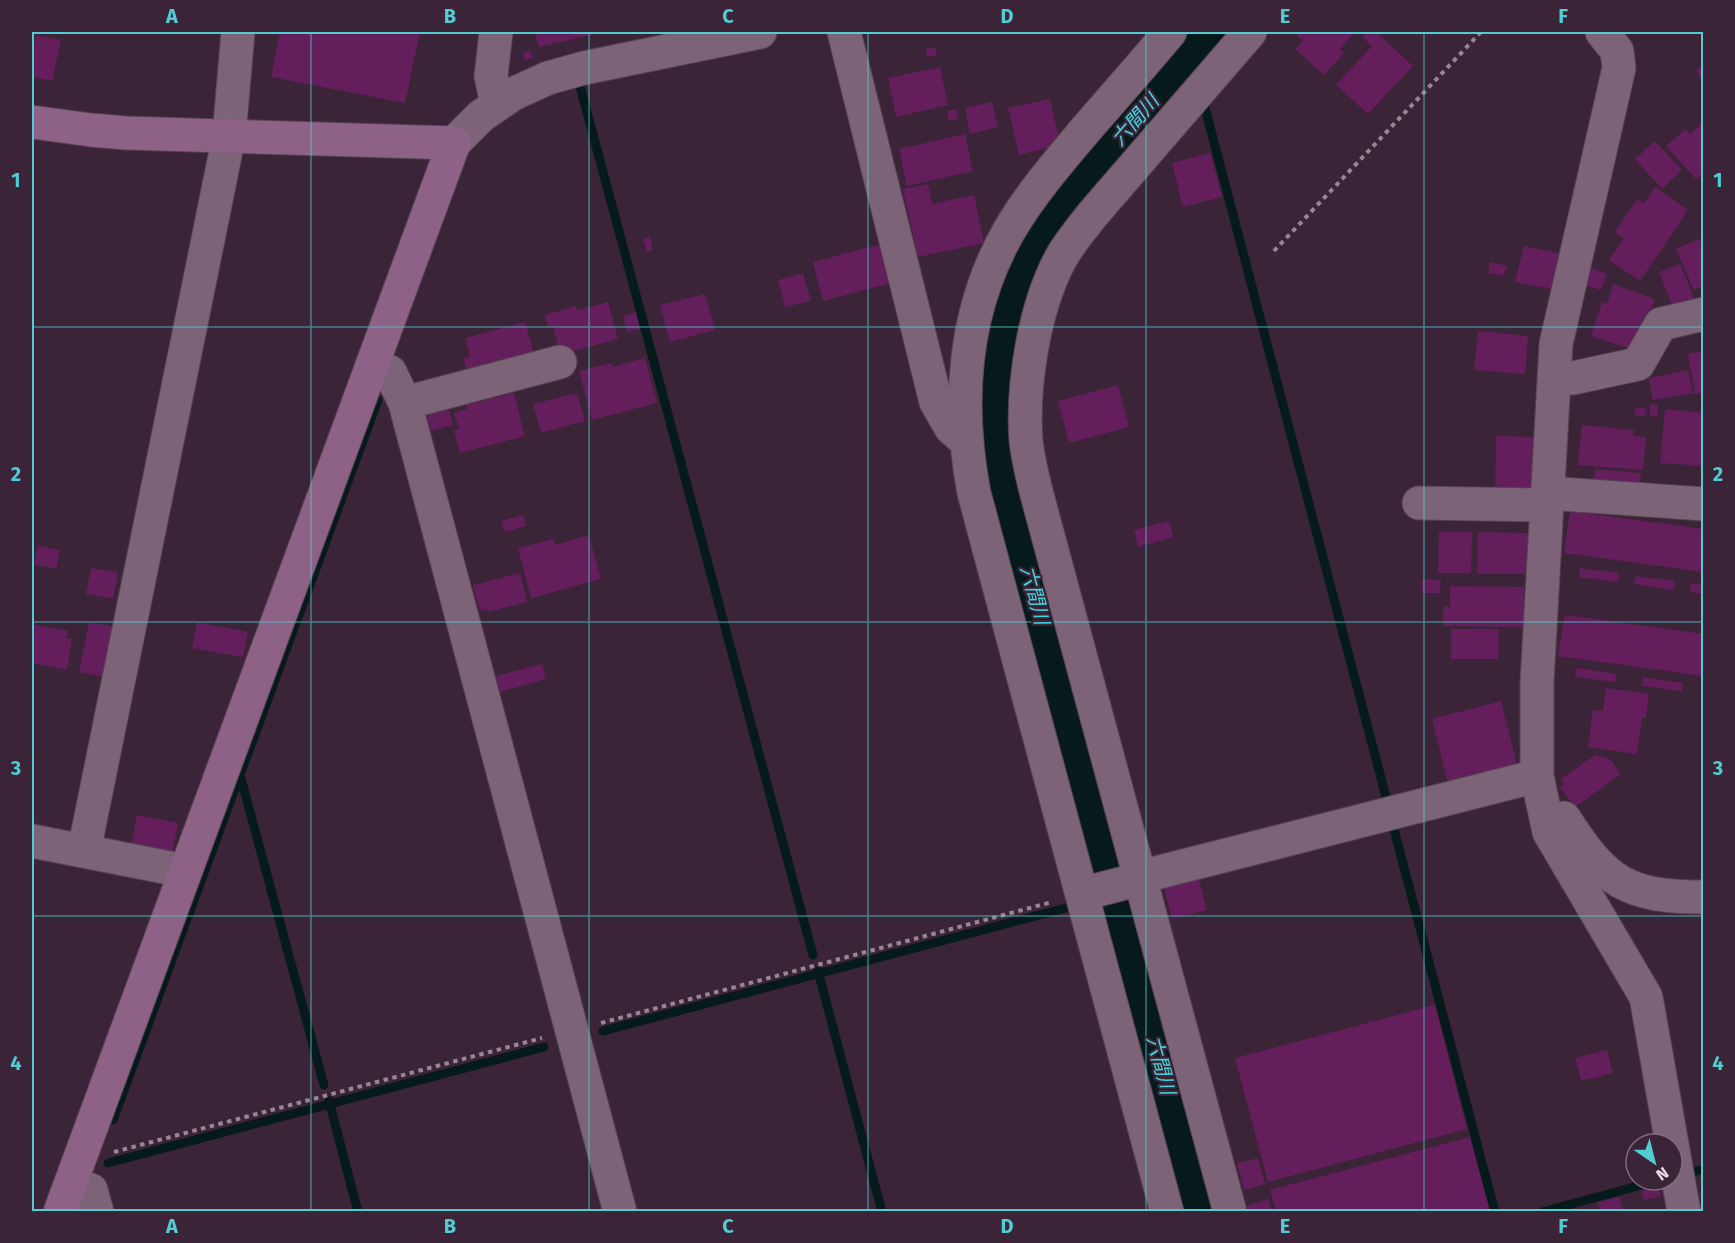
<svg xmlns="http://www.w3.org/2000/svg" width="1735" height="1243" font-family="'Fira Sans','Noto Sans JP',sans-serif">
<rect width="100%" height="100%" fill="#3b2437"/>
<!-- water -->
<path fill="#071a1b" d="M1190,32H1233L1084,205L1014,393L1217,1211H1183L989,490L979,417L985,343L994,306L1007,272L1023,238L1065,177Z"/>
<g fill="none" stroke-linecap="round" stroke-linejoin="round">
<!-- stream -->
<path stroke="#071a1b" stroke-width="9" d="M580,86L813,955
M1204,104L1386,797
M240,775L324,1085
M1392,822L1495,1212
M818,971L882,1212
M603,1031L1069,907
M329,1101L358,1212
M113,1120L378,400
M108,1163L544,1047
M1693,1172L1704,1169
M1542,1212L1660,1180"/>
</g>
<!-- building -->
<path fill="#631e5b" d="M280,32H420L405,103L271,77Z
M535,32H603L539,47Z
M1301,32H1352L1354,33L1340,49L1344,53L1324,75L1295,49L1303,41L1297,36Z
M1368,32H1376L1413,66L1368,114L1336,85L1372,46L1362,37Z
M36,35L61,40L52,81L32,77V43L34,44Z
M935,47L937,55L927,57L926,49Z
M530,50L532,58L525,60L523,52Z
M1704,66V86L1696,70Z
M940,67L948,105L896,117L888,78Z
M1050,99L1060,145L1019,155L1008,108Z
M992,102L998,127L970,134L965,108Z
M956,109L958,119L949,121L947,111Z
M1704,121V172L1696,179L1666,146L1686,129L1690,134Z
M965,134L973,171L907,186L899,149Z
M1655,141L1682,170L1662,189L1635,159Z
M1210,153L1222,197L1183,207L1172,163Z
M928,184L932,204L974,195L984,243L918,257L903,189Z
M1655,187L1688,210L1640,281L1609,260L1624,238L1615,232L1637,199L1644,203Z
M650,237L653,250L647,252L643,239Z
M1699,239L1704,251V285L1694,290L1676,249Z
M889,242L899,281L823,301L813,262Z
M1524,246L1563,254L1555,290L1515,282Z
M1490,262L1507,266L1504,276L1488,273Z
M1680,264L1696,303L1675,312L1659,272Z
M1591,268L1607,274L1601,290L1585,285Z
M803,273L811,301L785,307L778,280Z
M1613,284L1655,299L1636,351L1591,336L1602,302L1607,304Z
M705,294L715,330L670,342L660,305Z
M608,302L618,339L560,355L553,326L548,327L545,315L576,306L577,310Z
M636,312L640,329L627,332L623,316Z
M525,322L536,360L469,378L463,358L470,357L465,338Z
M1478,331L1528,336L1525,374L1474,370Z
M1704,351V392L1695,394L1688,354Z
M645,358L657,403L592,420L579,371L611,363L612,367Z
M1688,370L1693,393L1653,400L1649,378Z
M1118,385L1129,427L1069,443L1058,401Z
M514,393L525,436L460,453L454,431L459,429L454,413L467,409L466,405Z
M577,393L585,421L541,433L533,404Z
M447,403L453,425L431,431L425,409Z
M1650,404L1658,405L1657,417L1650,416Z
M1636,407L1645,408V416L1635,415Z
M1665,409L1704,413V466L1660,463Z
M1582,425L1634,430L1633,436L1646,437L1643,470L1578,465Z
M1496,436L1534,437L1533,495L1495,494Z
M1595,469L1641,473L1639,491L1593,487Z
M1570,511L1704,529V572L1564,553Z
M523,515L526,526L504,532L501,521Z
M1169,521L1173,537L1138,547L1134,530Z
M1439,532H1472L1471,573H1438Z
M1478,532L1530,533L1529,574H1477Z
M589,535L601,579L531,598L518,548L554,539L555,545Z
M38,546L60,550L56,569L34,564Z
M91,568L118,573L113,599L86,594Z
M1580,568L1619,573L1618,582L1579,577Z
M520,573L527,602L488,612V609L480,611L473,585Z
M1636,576L1675,581L1674,590L1634,584Z
M1422,579L1441,580L1440,593H1422Z
M1691,583L1704,585V594L1689,592Z
M1450,586L1524,587L1523,627L1443,626V606L1450,607Z
M1565,615L1704,634V676L1558,656Z
M89,622L116,627L106,677L79,672Z
M197,622L248,632L243,657L192,648Z
M32,624L68,631L66,638L72,639L67,670L32,663Z
M1451,629H1499L1498,659H1451Z
M542,664L546,679L500,692L496,676Z
M1576,668L1616,674L1615,682L1575,677Z
M1643,677L1683,683L1682,691L1642,686Z
M1606,688L1649,694L1646,718H1642L1637,754L1588,747L1593,710L1603,711Z
M1501,701L1517,765L1448,783L1432,719Z
M1595,755L1610,759L1621,774L1575,807L1560,787L1564,784L1561,779Z
M137,815L178,823L172,855L131,847Z
M1199,879L1207,910L1172,919L1164,888Z
M1435,1005L1467,1129L1268,1182L1235,1058Z
M1607,1050L1613,1073L1581,1081L1575,1058Z
M1470,1137L1490,1212H1276L1270,1190Z
M1258,1158L1265,1184L1244,1190L1237,1163Z
M1658,1186L1661,1196L1644,1200L1642,1191Z
M1619,1197L1623,1211L1601,1212L1598,1202Z
M1269,1199L1272,1212H1248L1247,1206Z"/>
<g fill="none" stroke-linecap="round" stroke-linejoin="round">
<!-- street casing -->
<g stroke="#554251" stroke-width="35">
<path id="street" d="M496,32L491,76L497,105
M844,32L936,402L951,428L966,441
M1602,32L1617,51L1619,68L1556,344L1537,682V776L1549,832L1646,997L1684,1212
M454,143L481,116L513,94L548,78L584,68L760,32
M372,365L390,372L405,403L620,1212
M1554,377L1573,378L1638,364L1661,324L1704,314
M405,403L560,362
M1547,493L1704,504
M1419,503L1547,505
M1564,818C1605,882 1626,897 1704,897
M32,841L185,871
M84,851L229,136L238,32
M1140,877L1537,776
M1082,894L1140,879
M71,1183L91,1190L97,1212
M1167,1212L974,493C957,403 963,310 1010,229C1032,192 1060,160 1087,128C1115,96 1143,64 1170,32
M1230,1212L1036,491C1032,475 1028,458 1026,441C1022,385 1034,308 1061,258C1070,242 1082,228 1093,214L1250,32"/>
</g>
<!-- secondary casing -->
<g stroke="#554251" stroke-width="35">
<path id="secondary" d="M32,122L91,130L126,133L454,143L60,1212"/>
</g>
<!-- path -->
<path stroke="#998695" stroke-width="4" stroke-dasharray="4.5 4.5" stroke-linecap="butt" d="M1274,251L1481,32
M601,1023L1052,902
M114,1152L542,1038"/>
<!-- street -->
<use href="#street" stroke="#7d6378" stroke-width="33"/>
<!-- secondary -->
<use href="#secondary" stroke="#8e6187" stroke-width="33"/>
</g>
<!-- grid -->
<path fill="none" stroke="#51ccd2" stroke-width="1.5" stroke-opacity="0.55" d="M311,32V1212M589,32V1212M868,32V1212M1146,32V1212M1424,32V1212M32,327H1704M32,622H1704M32,916H1704"/>
<g text-anchor="middle" stroke-width="4.5" stroke-linejoin="round" paint-order="stroke">
<!-- water labels -->
<g font-size="20" font-style="italic" fill="#3cd7df" stroke="#3b2437">
<text transform="translate(1135 120) rotate(-49)" y="7">六間川</text>
<text transform="translate(1035 595) rotate(75)" y="7">六間川</text>
<text transform="translate(1161 1065) rotate(75)" y="7">六間川</text>
</g>
</g>
<!-- border -->
<rect width="1735" height="1243" fill="none" stroke="#3b2437" stroke-width="66"/>
<!-- north arrow -->
<g transform="translate(1654 1162) rotate(145)"><circle r="28" fill="#3b2437" stroke="#806c7c" stroke-width="1.5"/>
<path d="M0-4.5L10 22L0 15L-10 22Z" fill="#51ccd2"/>
<text y="-9" font-size="16" font-weight="bold" text-anchor="middle" fill="#e8d9e4">N</text>
</g>
<rect x="33" y="33" width="1669" height="1177" fill="none" stroke="#51ccd2" stroke-width="2"/>
<g font-size="20" text-anchor="middle" font-weight="bold" fill="#51ccd2">
<text x="172" y="23">A</text>
<text x="450" y="23">B</text>
<text x="728" y="23">C</text>
<text x="1007" y="23">D</text>
<text x="1285" y="23">E</text>
<text x="1563" y="23">F</text>
<text x="16" y="187">1</text>
<text x="1718" y="187">1</text>
<text x="16" y="481">2</text>
<text x="1718" y="481">2</text>
<text x="16" y="775">3</text>
<text x="1718" y="775">3</text>
<text x="16" y="1070">4</text>
<text x="1718" y="1070">4</text>
<text x="172" y="1233">A</text>
<text x="450" y="1233">B</text>
<text x="728" y="1233">C</text>
<text x="1007" y="1233">D</text>
<text x="1285" y="1233">E</text>
<text x="1563" y="1233">F</text>
</g>
</svg>
